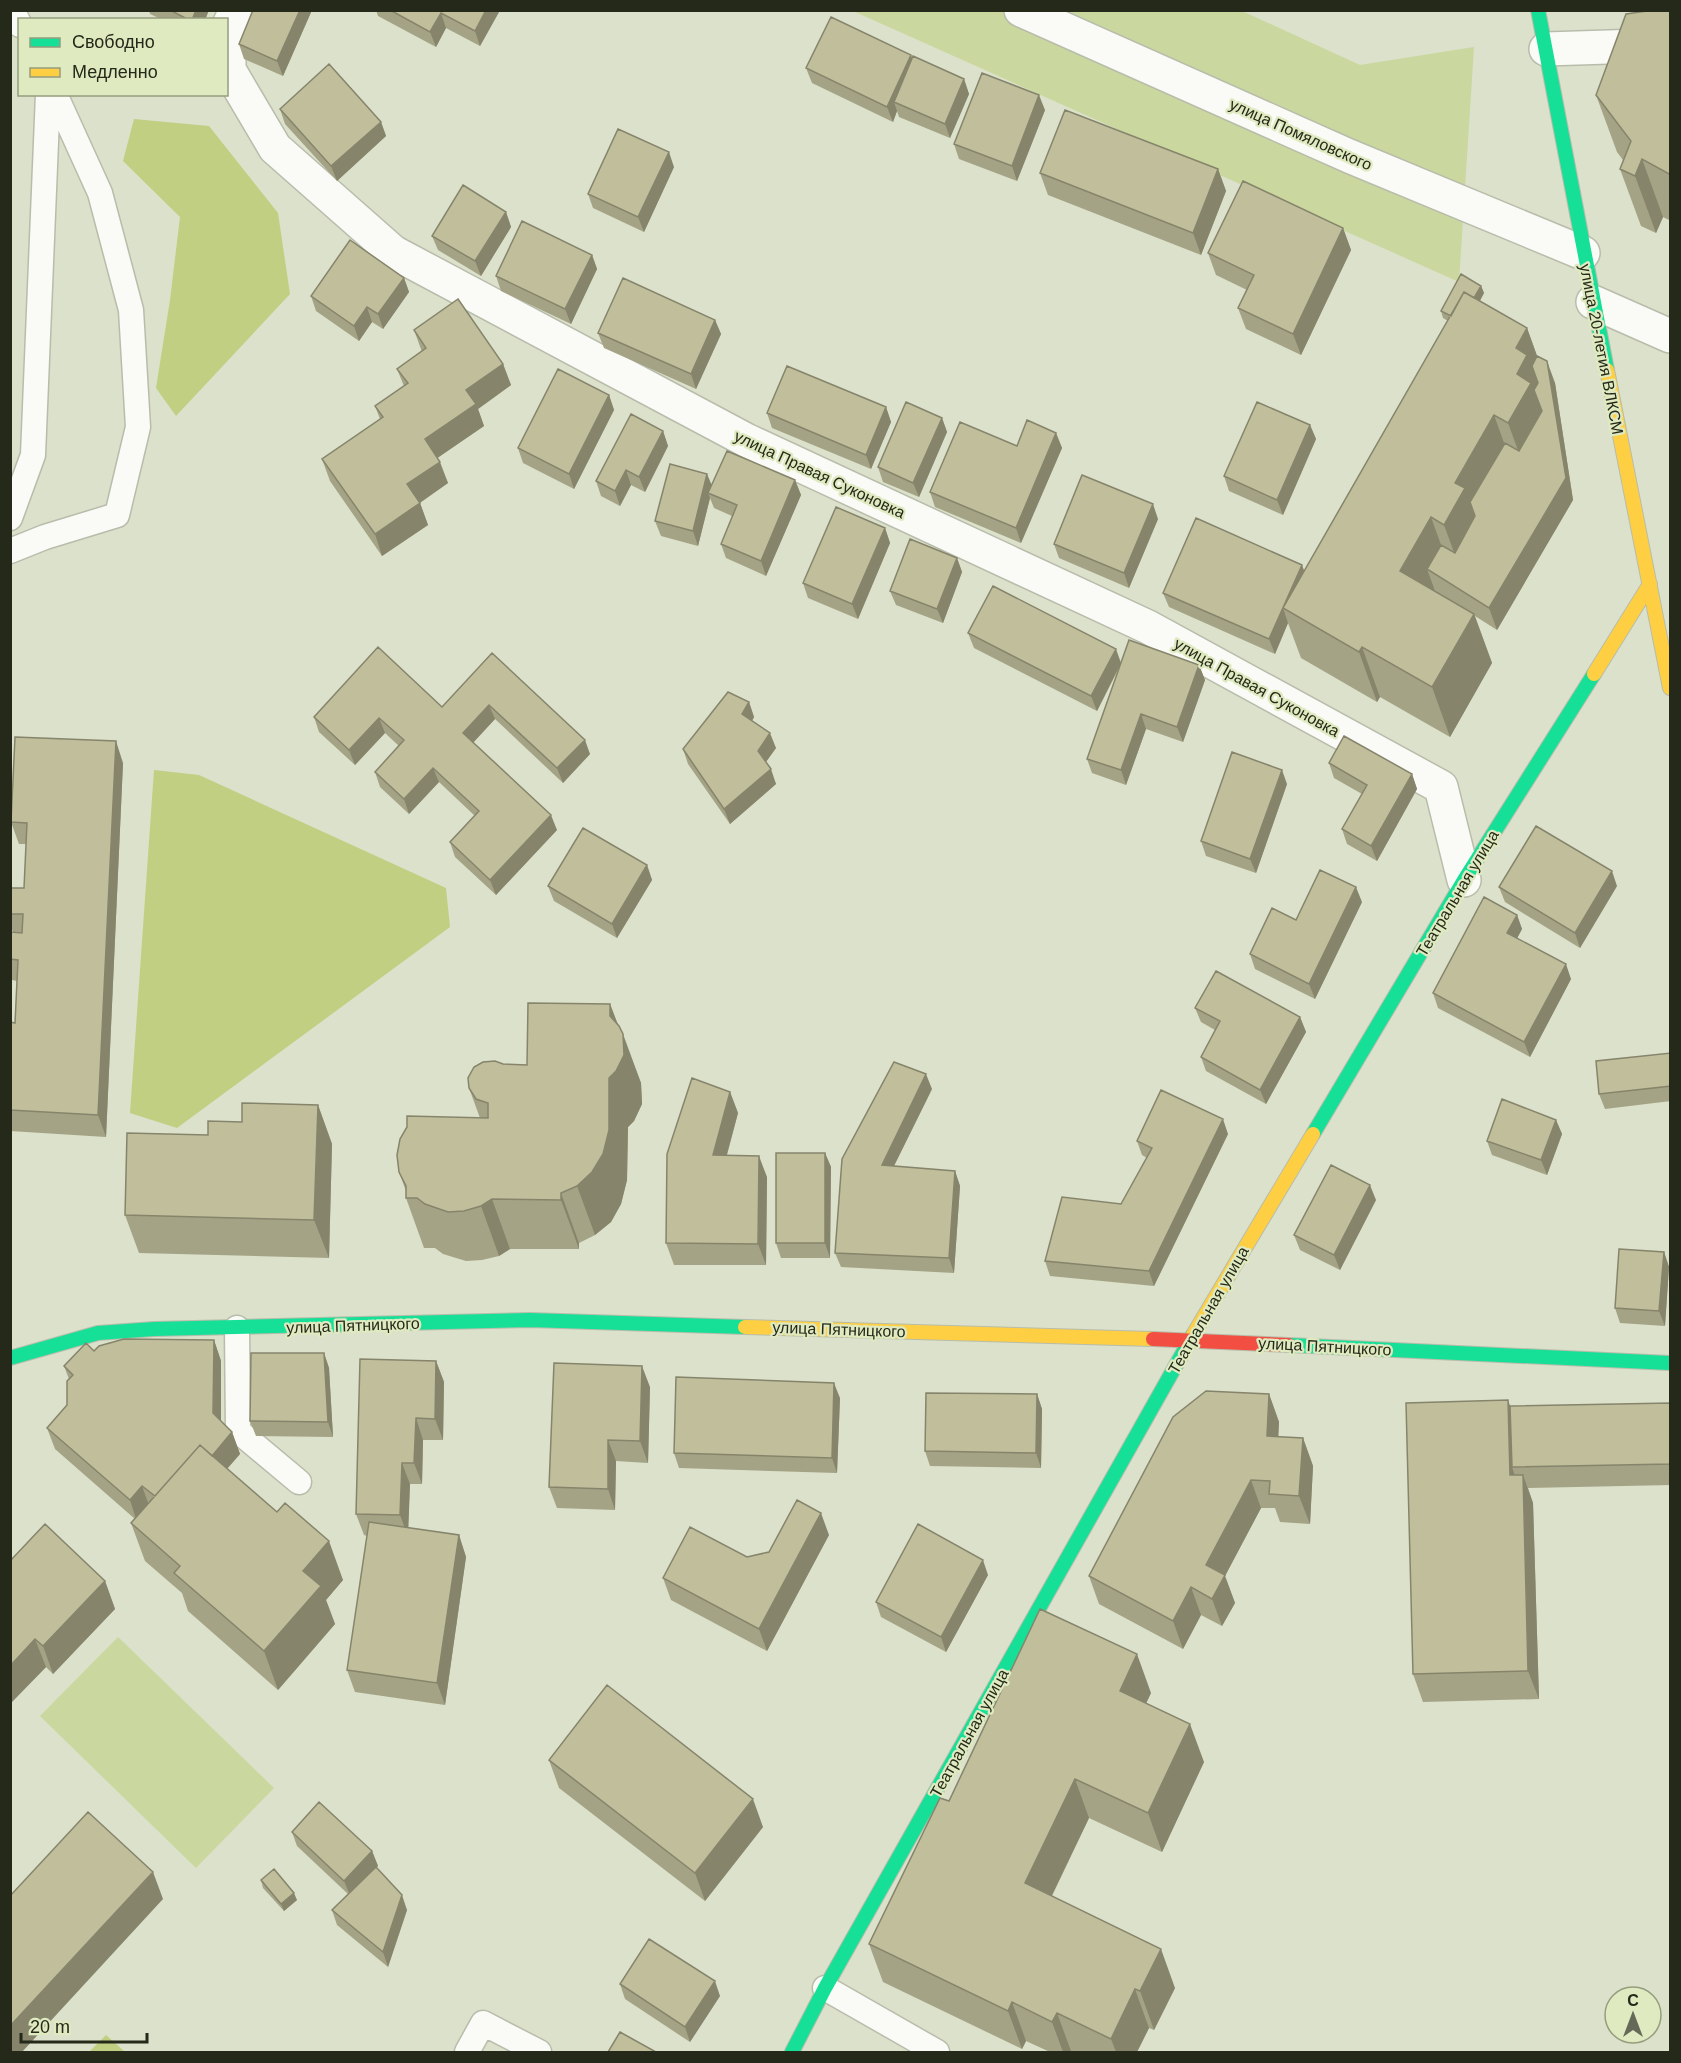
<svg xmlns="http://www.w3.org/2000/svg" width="1681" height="2063" font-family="Helvetica,sans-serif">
<rect width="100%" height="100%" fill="#dbe1ca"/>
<!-- green -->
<path fill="#cad79e" d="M853,11H1242L1360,65L1474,47L1459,282Z
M118,1637L274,1788L196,1868L40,1716Z"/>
<!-- forest -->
<path fill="#c0cf82" d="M134,119L209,126L278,213L290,294L176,416L156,388L170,300L180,217L123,161Z
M154,770L199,775L446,888L450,927L177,1128L130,1113Z
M106,2035L125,2052H89Z"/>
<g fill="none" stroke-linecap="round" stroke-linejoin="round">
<!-- lane casing -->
<g stroke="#b8bdab" stroke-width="27">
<path id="lane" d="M12,10L20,25
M10,518L33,455L48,94
M10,551L45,537L117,515L138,427L131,310L100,193L55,94
M237,1328L238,1431L299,1482
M825,1988L937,2052
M467,2052L483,2023L539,2052"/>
</g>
<!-- street casing -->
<g stroke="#b8bdab" stroke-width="36">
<path id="street" d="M236,10L229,25V70L275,148L393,252L746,440L1148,627L1441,787L1464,880
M1021,10L1349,156L1583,253
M1546,49L1670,45
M1593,302L1670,336"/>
</g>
<!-- fast casing -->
<g stroke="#b8bdab" stroke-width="16">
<path id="fast" d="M1538,10L1607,370
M1313,1134L1464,880L1594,674
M1289,1345L1670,1363
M10,1358L98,1333L154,1329L530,1320L745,1327
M792,2052L825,1988L1193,1335"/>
</g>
<!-- slow casing -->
<g stroke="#b8bdab" stroke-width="16">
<path id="slow" d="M1607,370L1670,688
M1594,674L1650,584
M745,1327L1153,1339
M1193,1335L1313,1134"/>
</g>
<!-- jam casing -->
<g stroke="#b8bdab" stroke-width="16">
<path id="jam" d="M1153,1339L1289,1345"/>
</g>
<!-- lane -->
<use href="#lane" stroke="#fafaf7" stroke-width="24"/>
<!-- street -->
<use href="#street" stroke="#fafaf7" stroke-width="33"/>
<!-- fast -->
<use href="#fast" stroke="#16e098" stroke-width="14"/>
<!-- slow -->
<use href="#slow" stroke="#ffcf43" stroke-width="14"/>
<!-- jam -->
<use href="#jam" stroke="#f24e42" stroke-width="14"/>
</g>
<!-- wall -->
<path fill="#a5a385" d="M149,10H209L205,20H163L150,14Z
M253,10H312L283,76L244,59L239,44Z
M376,10H499V12L480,46L446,28L436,47L378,16Z
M1671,10V221L1663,217L1656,233L1641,226L1620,169L1623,160L1617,152L1596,95Z
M912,58L964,79L969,94L950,138L899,117L897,111L893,122L812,83L806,68Z
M280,109L381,122L386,136L337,181L285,124Z
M1045,110L1017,181L959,159L954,144Z
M674,167L644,232L593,208L588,194Z
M1218,169L1226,191L1201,255L1048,195L1040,173Z
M506,212L511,227L481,276L438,250L432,236Z
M1343,228L1351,250L1301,355L1246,329L1238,308L1247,290L1216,275L1208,253Z
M592,255L597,269L571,324L501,291L496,276Z
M404,278L409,292L383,329L372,322L359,341L316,311L311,296Z
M1481,286L1484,293L1480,301L1527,328L1537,356L1555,383L1573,500L1497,630L1475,616L1492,663L1450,737L1380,697L1377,702L1301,658L1288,623L1275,654L1169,607L1163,593L1302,565L1304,571L1448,321L1443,318L1441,311Z
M715,320L721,334L696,389L604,348L598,333Z
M414,330L503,364L511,385L478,409L484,426L437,458L448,483L420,503L428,525L382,556L330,481L322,459L380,419L375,406L404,386L397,369L422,352Z
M609,395L614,410L574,489L523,463L518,448Z
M886,407L891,422L871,469L772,428L767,413Z
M942,418L947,432L919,497L883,482L878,467Z
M1310,425L1316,439L1283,515L1229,491L1224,476Z
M663,431L668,446L645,492L631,485L620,506L601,496L596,481Z
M1056,433L1062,448L1021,543L935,507L930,492L1017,446Z
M795,480L801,495L766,576L726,558L721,544L732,516L714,508L710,498L698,546L661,536L655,521L712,485Z
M1158,519L1129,588L1059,558L1054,544Z
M885,528L890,543L858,619L808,598L803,583Z
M957,558L962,572L943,623L896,605L890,591Z
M968,633L1121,663L1199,665L1205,680L1183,742L1146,729L1126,785L1092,773L1087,759L1120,666L1097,711L974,648Z
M492,653L590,754L563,783L495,719L473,743L557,830L496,895L455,857L450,842L475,816L439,782L409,814L380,787L375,772L399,746L385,733L355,765L319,732L314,717L442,707Z
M749,702L754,717L752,721L776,748L766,762L776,784L730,824L688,764L683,749Z
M123,763L106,1137L10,1131V1022L15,1023L17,981L12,980L10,977V932H13L10,925V888H24L26,844H19L11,822Z
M1329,763L1412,774L1417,789L1377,861L1347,844L1342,829L1362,794L1334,778Z
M1287,784L1256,873L1206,856L1201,841Z
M647,865L652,880L617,938L554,901L548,886Z
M1617,886L1580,948L1505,902L1499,887Z
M1362,902L1315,999L1255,969L1250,954L1296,920Z
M1517,915L1522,929L1517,938L1571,979L1530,1057L1438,1008L1433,993Z
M610,1004L641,1083L642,1104L634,1121L628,1127L627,1180L621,1204L611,1222L595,1235L579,1243V1249H510L499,1256L482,1260L466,1261L443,1254L435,1248H424L406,1198V1191L399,1172L480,1118L469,1088L503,1064L527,1065Z
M1195,1008L1300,1017L1306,1032L1266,1104L1206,1071L1201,1057L1215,1030L1201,1022Z
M1671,1053V1101L1605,1109L1599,1094Z
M932,1089L894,1166L955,1171L960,1186L954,1273L841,1267L835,1253Z
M730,1092L738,1113L727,1155L767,1177L766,1265H674L666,1243Z
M318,1105L332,1144L329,1258L139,1253L125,1215L208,1135L242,1122Z
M1556,1120L1562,1134L1547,1175L1492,1155L1487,1141Z
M1228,1134L1154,1286L1050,1276L1045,1261L1121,1204L1147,1158L1142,1155L1137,1141Z
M825,1153L831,1167L830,1258H781L776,1243Z
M1376,1200L1340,1270L1300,1250L1294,1235Z
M1664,1252L1669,1267L1665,1326L1620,1323L1615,1308Z
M214,1340L221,1361V1421L232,1432L240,1454L227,1469L343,1580L326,1600L335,1624L278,1690L188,1611L182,1593L145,1561L131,1523L135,1519L55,1449L47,1428L67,1405L69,1379L64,1366L94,1351Z
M324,1353L329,1368L333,1437L256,1436L250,1421Z
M436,1361L444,1382L443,1440H423L422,1484H410L408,1528L459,1535L466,1557L445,1705L355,1692L347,1670L367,1536L364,1535L356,1514Z
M650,1387L648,1463L616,1461L615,1510L557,1508L549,1487Z
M1037,1394L1042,1409L1041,1468L930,1466L925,1451Z
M1269,1394L1279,1422L1278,1437L1303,1438L1313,1466L1310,1524L1280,1522L1275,1508H1261L1225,1576L1235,1603L1222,1626L1201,1615L1183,1649L1099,1604L1089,1576Z
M840,1398L837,1473L679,1468L674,1453Z
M1671,1403V1485L1528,1488L1533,1503L1539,1699L1423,1702L1413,1674L1510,1406Z
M829,1535L767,1651L671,1600L663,1578L769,1552Z
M10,1561L105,1581L115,1609L53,1674L46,1667L10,1704Z
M988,1575L946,1652L881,1617L876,1602Z
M1151,1693L1146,1703L1204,1762L1162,1852L1089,1818L1052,1896L1175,1988L1154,2030L1149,2028L1137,2052H1073L1071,2051L1070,2052H1050L1026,2041L1022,2049L883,1982L869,1944L949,1801Z
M549,1760L763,1827L705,1901L559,1788Z
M292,1832L372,1851L378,1866L376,1867L407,1910L388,1967L337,1925L332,1910L348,1894L297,1846Z
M261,1880L297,1900L284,1911L263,1888Z
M620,1984L720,1996L690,2042L625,1999Z"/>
<!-- shaded-wall -->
<path fill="#86856c" d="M196,10H209L205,20H192Z
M300,10H312L283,76L277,61Z
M486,10H499V12L480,46L475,31Z
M441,13L446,28L436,47L430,32Z
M911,55L917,70L894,102L897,111L893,122L887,107Z
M964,79L969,94L950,138L945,124Z
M1039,95L1045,110L1017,181L1012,166Z
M381,122L386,136L337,181L331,166Z
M669,152L674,167L644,232L638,217Z
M1642,159L1663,217L1656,233L1635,176Z
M1218,169L1226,191L1201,255L1193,233Z
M506,212L511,227L481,276L475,261Z
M1343,228L1351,250L1301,355L1293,334Z
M592,255L597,269L571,324L565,309Z
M404,278L409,292L383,329L378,314Z
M1481,286L1484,293L1464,329L1461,322Z
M367,307L372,322L359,341L354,326Z
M715,320L721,334L696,389L691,374Z
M1527,328L1545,378L1546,404L1526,472L1508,423L1517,374L1516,348Z
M1547,361L1555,383L1573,500L1497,630L1489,608L1566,478Z
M503,364L511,385L478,409L484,426L433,461L425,439L466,390Z
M609,395L614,410L574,489L569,474Z
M886,407L891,422L871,469L866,455Z
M1494,415L1512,465L1462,574L1444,525L1455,483Z
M942,418L947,432L919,497L913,483Z
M1310,425L1316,439L1283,515L1277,500Z
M663,431L668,446L645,492L639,477Z
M1056,433L1062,448L1021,543L1016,528Z
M440,462L448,483L415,506L407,484Z
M626,470L631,485L620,506L615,491Z
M707,474L713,488L708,493L710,498L698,546L693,531Z
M795,480L801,495L766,576L761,561Z
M420,503L428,525L382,556L375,534Z
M1153,504L1158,519L1129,588L1124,573Z
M1431,517L1449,567L1427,569L1435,591L1400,571Z
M885,528L890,543L858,619L852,604Z
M957,558L962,572L943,623L937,609Z
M1302,565L1307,579L1283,608Z
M1283,608L1288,623L1275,654L1269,639Z
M1474,614L1492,663L1450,737L1432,687Z
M1362,647L1380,697L1377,702L1359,652Z
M1116,649L1121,663L1097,711L1091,696Z
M1199,665L1205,680L1183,742L1177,727Z
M749,702L754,717L748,728L742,714Z
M489,705L495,719L468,748L463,733Z
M1141,714L1146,729L1126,785L1121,770Z
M379,718L385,733L355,765L349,750Z
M770,733L776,748L763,766L758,751Z
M585,740L590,754L563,783L557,768Z
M116,741L123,763L106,1137L98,1115Z
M433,768L439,782L409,814L404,799Z
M771,769L776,784L730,824L724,809Z
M1282,770L1287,784L1256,873L1250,859Z
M1412,774L1417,789L1377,861L1371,846Z
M551,815L557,830L496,895L490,880Z
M647,865L652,880L617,938L612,924Z
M1612,871L1617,886L1580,948L1575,933Z
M1356,887L1362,902L1315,999L1309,984Z
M1517,915L1522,929L1512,948L1507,933Z
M1566,964L1571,979L1530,1057L1524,1042Z
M610,1004L624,1041L623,1034L641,1083L642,1104L634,1121L628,1127L627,1180L621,1204L611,1222L595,1235L577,1186L610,1016Z
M1300,1017L1306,1032L1266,1104L1260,1090Z
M926,1074L932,1089L887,1180L882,1165Z
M730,1092L738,1113L721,1176L713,1155Z
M318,1105L332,1144L329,1258L314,1220Z
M1223,1119L1228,1134L1154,1286L1149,1271Z
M1556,1120L1562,1134L1547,1175L1541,1160Z
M825,1153L831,1167L830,1258L825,1243Z
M759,1156L767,1177L766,1265L758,1244Z
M955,1171L960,1186L954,1273L949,1258Z
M1370,1185L1376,1200L1340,1270L1334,1255Z
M561,1193L579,1243V1249L561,1200Z
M492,1199L510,1249L499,1256L481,1206Z
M1664,1252L1669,1267L1665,1326L1659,1311Z
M214,1340L221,1361V1435L213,1413Z
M324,1353L329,1368L333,1437L328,1422Z
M436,1361L444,1382L443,1440L435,1419Z
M642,1366L650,1387L648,1463L640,1441Z
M834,1383L840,1398L837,1473L832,1458Z
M1037,1394L1042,1409L1041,1468L1036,1453Z
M1269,1394L1279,1422L1277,1464L1267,1436Z
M1508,1400L1518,1428L1512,1467L1519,1489L1510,1475Z
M416,1418L423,1440L422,1484L414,1463Z
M232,1432L240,1454L175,1528L167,1506Z
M1303,1438L1313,1466L1310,1524L1299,1496Z
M608,1440L616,1461L615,1510L608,1489Z
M402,1463L410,1484L408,1537L400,1515Z
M1523,1475L1533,1503L1539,1699L1528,1671Z
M1251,1480L1261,1508L1225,1576L1235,1603L1222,1626L1212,1599L1206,1565Z
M142,1486L150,1508L137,1522L130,1500Z
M821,1513L829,1535L767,1651L759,1629Z
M459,1535L466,1557L445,1705L437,1683Z
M329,1541L343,1580L326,1600L335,1624L278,1690L264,1651L303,1571Z
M983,1560L988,1575L946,1652L941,1637Z
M105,1581L115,1609L53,1674L43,1646Z
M1191,1587L1201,1615L1183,1649L1173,1621Z
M35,1639L46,1667L10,1704V1666Z
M1137,1654L1151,1693L1134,1729L1120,1691Z
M1190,1724L1204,1762L1162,1852L1148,1813Z
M1075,1779L1089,1818L1039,1922L1025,1883Z
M753,1799L763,1827L705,1901L695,1873Z
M372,1851L378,1866L350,1895L344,1881Z
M153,1872L163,1899L22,2052H10V2026Z
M294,1893L297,1900L284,1911L281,1904Z
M402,1895L407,1910L388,1967L383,1952Z
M1161,1949L1175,1988L1154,2030L1140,1991Z
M715,1981L720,1996L690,2042L685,2027Z
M1135,1989L1149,2028L1137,2052H1116L1111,2039Z
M1012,2002L1026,2041L1022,2049L1008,2011Z
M1057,2013L1071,2051L1070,2052H1063L1052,2022Z"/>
<!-- building -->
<path fill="#c0be9b" stroke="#86856c" stroke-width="1.5" d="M170,10H196L192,20H189Z
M253,10H300L277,61L239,44Z
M390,10H486L475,31L441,13L430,32Z
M1654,10H1671V175L1642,159L1635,176L1620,169L1631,141L1596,95L1626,14Z
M831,17L911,55L887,107L806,68Z
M913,56L964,79L945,124L894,102Z
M329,64L381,122L331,166L280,109Z
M982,73L1039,95L1012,166L954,144Z
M1065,110L1218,169L1193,233L1040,173Z
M618,129L669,152L638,217L588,194Z
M1243,181L1343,228L1293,334L1238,308L1254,275L1208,253Z
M463,185L506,212L475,261L432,236Z
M522,221L592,255L565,309L496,276Z
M350,240L404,278L378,314L367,307L354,326L311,296Z
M1461,274L1481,286L1474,298L1464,292L1451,316L1441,311Z
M623,278L715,320L691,374L598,333Z
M1464,292L1527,328L1516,348L1527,355L1517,374L1531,383L1508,423L1494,415L1455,483L1465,488L1444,525L1431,517L1400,571L1474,614L1432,687L1362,647L1359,652L1283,608Z
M458,299L503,364L466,390L476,404L425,439L440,462L407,484L420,503L375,534L322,459L383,417L375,406L408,383L397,369L426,348L414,330Z
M1537,356L1547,361L1566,478L1489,608L1427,569L1441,545L1455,553L1475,516L1470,502L1505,443L1519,451L1542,411L1534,390L1538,383L1532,366Z
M787,366L886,407L866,455L767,413Z
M558,369L609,395L569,474L518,448Z
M906,402L942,418L913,483L878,467Z
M1257,402L1310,425L1277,500L1224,476Z
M631,414L663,431L639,477L626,470L615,491L596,481Z
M1027,420L1056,433L1016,528L930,492L960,422L1017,446Z
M727,451L795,480L761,561L721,544L737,505L708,493Z
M670,464L707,474L693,531L655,521Z
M1082,475L1153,504L1124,573L1054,544Z
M836,507L885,528L852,604L803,583Z
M1196,518L1302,565L1269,639L1163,593Z
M910,539L957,558L937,609L890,591Z
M993,586L1116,649L1091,696L968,633Z
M1129,640L1199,665L1177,727L1141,714L1121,770L1087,759Z
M378,647L442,707L492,653L585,740L557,768L489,705L463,733L551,815L490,880L450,842L479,811L433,768L404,799L375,772L404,740L379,718L349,750L314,717Z
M728,692L749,702L742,714L770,733L758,751L771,769L724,809L683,749Z
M1344,736L1412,774L1371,846L1342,829L1367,785L1329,763Z
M15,737L116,741L98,1115L10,1110V1022L15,1023L18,960L10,959V932L22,933L23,914H10V888H24L27,823L11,822Z
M1232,752L1282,770L1250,859L1201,841Z
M1536,826L1612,871L1575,933L1499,887Z
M583,828L647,865L612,924L548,886Z
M1320,870L1356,887L1309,984L1250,954L1272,908L1296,920Z
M1484,897L1517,915L1507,933L1566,964L1524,1042L1433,993Z
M1216,971L1300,1017L1260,1090L1201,1057L1220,1021L1195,1008Z
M528,1003L610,1004V1016L619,1026L623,1034L624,1055L616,1071L609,1078V1130L603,1154L592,1172L577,1186L561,1193V1200L492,1199L481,1206L464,1211L448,1212L425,1204L417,1198H406V1186L399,1172L397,1155L400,1139L407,1127V1116L488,1118V1103L476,1099L469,1088L468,1078L474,1067L483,1062L495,1061L503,1064L527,1065Z
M1671,1053V1086L1599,1094L1596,1061Z
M894,1062L926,1074L882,1165L955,1171L949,1258L835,1253L842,1159Z
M692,1078L730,1092L713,1155L759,1156L758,1244L666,1243L667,1154Z
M1161,1090L1223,1119L1149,1271L1045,1261L1062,1197L1121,1204L1152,1148L1137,1141Z
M1502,1099L1556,1120L1541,1160L1487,1141Z
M242,1103L318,1105L314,1220L125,1215L127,1133L208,1135V1121L242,1122Z
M776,1153H825V1243H776Z
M1331,1165L1370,1185L1334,1255L1294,1235Z
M1619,1249L1664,1252L1659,1311L1615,1308Z
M124,1339L214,1340L213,1413L232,1432L212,1456L200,1445L155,1496L142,1486L130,1500L47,1428L67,1405V1381L73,1375L64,1366L86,1343L94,1351L99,1346Z
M251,1353H324L328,1422L250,1421Z
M360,1359L436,1361L435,1419L416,1418L414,1463H402L400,1515L356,1514Z
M554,1363L642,1366L640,1441L608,1440V1489L549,1487Z
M676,1377L834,1383L832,1458L674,1453Z
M1206,1391L1269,1394L1267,1436L1303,1438L1299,1496L1269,1494L1270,1481L1251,1480L1206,1565L1225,1575L1212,1599L1191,1587L1173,1621L1089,1576L1173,1417Z
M926,1393L1037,1394L1036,1453L925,1451Z
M1508,1400L1510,1475H1523L1528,1671L1413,1674L1406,1403Z
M1671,1403V1464L1512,1467L1510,1406Z
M200,1445L277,1512L285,1503L329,1541L303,1571L321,1586L264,1651L174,1573L180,1566L131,1523Z
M797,1500L821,1513L759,1629L663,1578L690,1527L747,1557L769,1552Z
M369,1522L459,1535L437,1683L347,1670Z
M45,1524L105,1581L43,1646L35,1639L10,1666V1561Z
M918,1524L983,1560L941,1637L876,1602Z
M1040,1609L1137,1654L1120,1691L1190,1724L1148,1813L1075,1779L1025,1883L1161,1949L1140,1991L1135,1989L1111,2039L1057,2013L1052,2022L1012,2002L1008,2011L869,1944L940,1798L949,1801Z
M607,1685L753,1799L695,1873L549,1760Z
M319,1802L372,1851L344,1881L292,1832Z
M88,1812L153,1872L10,2026V1896Z
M376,1867L402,1895L383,1952L332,1910Z
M274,1869L294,1893L281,1904L261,1880Z
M649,1939L715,1981L685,2027L620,1984Z
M620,2032L656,2052H608Z"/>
<g text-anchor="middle" stroke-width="4.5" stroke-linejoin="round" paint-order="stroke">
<!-- street labels -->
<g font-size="16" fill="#252919" stroke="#dfeac1">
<text transform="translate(1301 134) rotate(24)" y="6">улица Помяловского</text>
<text transform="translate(1602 349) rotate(79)" y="6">улица 20-летия ВЛКСМ</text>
<text transform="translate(820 474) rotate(25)" y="6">улица Правая Суконовка</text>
<text transform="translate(1257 687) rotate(29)" y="6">улица Правая Суконовка</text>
<text transform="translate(1457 893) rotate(-59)" y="6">Театральная улица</text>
<text transform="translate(1208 1310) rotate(-60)" y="6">Театральная улица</text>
<text transform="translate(353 1325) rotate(-2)" y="6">улица Пятницкого</text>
<text transform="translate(839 1329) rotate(2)" y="6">улица Пятницкого</text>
<text transform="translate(1325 1346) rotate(3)" y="6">улица Пятницкого</text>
<text transform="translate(969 1733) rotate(-61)" y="6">Театральная улица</text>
</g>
</g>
<!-- border -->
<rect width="1681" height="2063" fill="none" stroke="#252919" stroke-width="24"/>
<!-- legend -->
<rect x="18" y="18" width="210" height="78" fill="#dfeac1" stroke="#959d7e" stroke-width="1.5"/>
<rect x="30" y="38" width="30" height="9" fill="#16e098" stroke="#959d7e" stroke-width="1.5"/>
<text x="72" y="48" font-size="18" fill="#252919">Свободно</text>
<rect x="30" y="68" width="30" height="9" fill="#ffcf43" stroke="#959d7e" stroke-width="1.5"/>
<text x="72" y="78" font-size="18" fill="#252919">Медленно</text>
<!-- north arrow -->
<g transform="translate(1633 2015)"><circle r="28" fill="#dfeac1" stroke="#959d7e" stroke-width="1.5"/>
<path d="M0-4.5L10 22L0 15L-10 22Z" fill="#656957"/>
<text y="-9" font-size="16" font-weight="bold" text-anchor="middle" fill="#252919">С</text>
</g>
<!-- scale -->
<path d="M21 2033v9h126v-9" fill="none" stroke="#252919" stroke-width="3"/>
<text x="30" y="2033" font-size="18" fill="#252919" stroke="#dfeac1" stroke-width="4.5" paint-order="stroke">20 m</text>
</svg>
